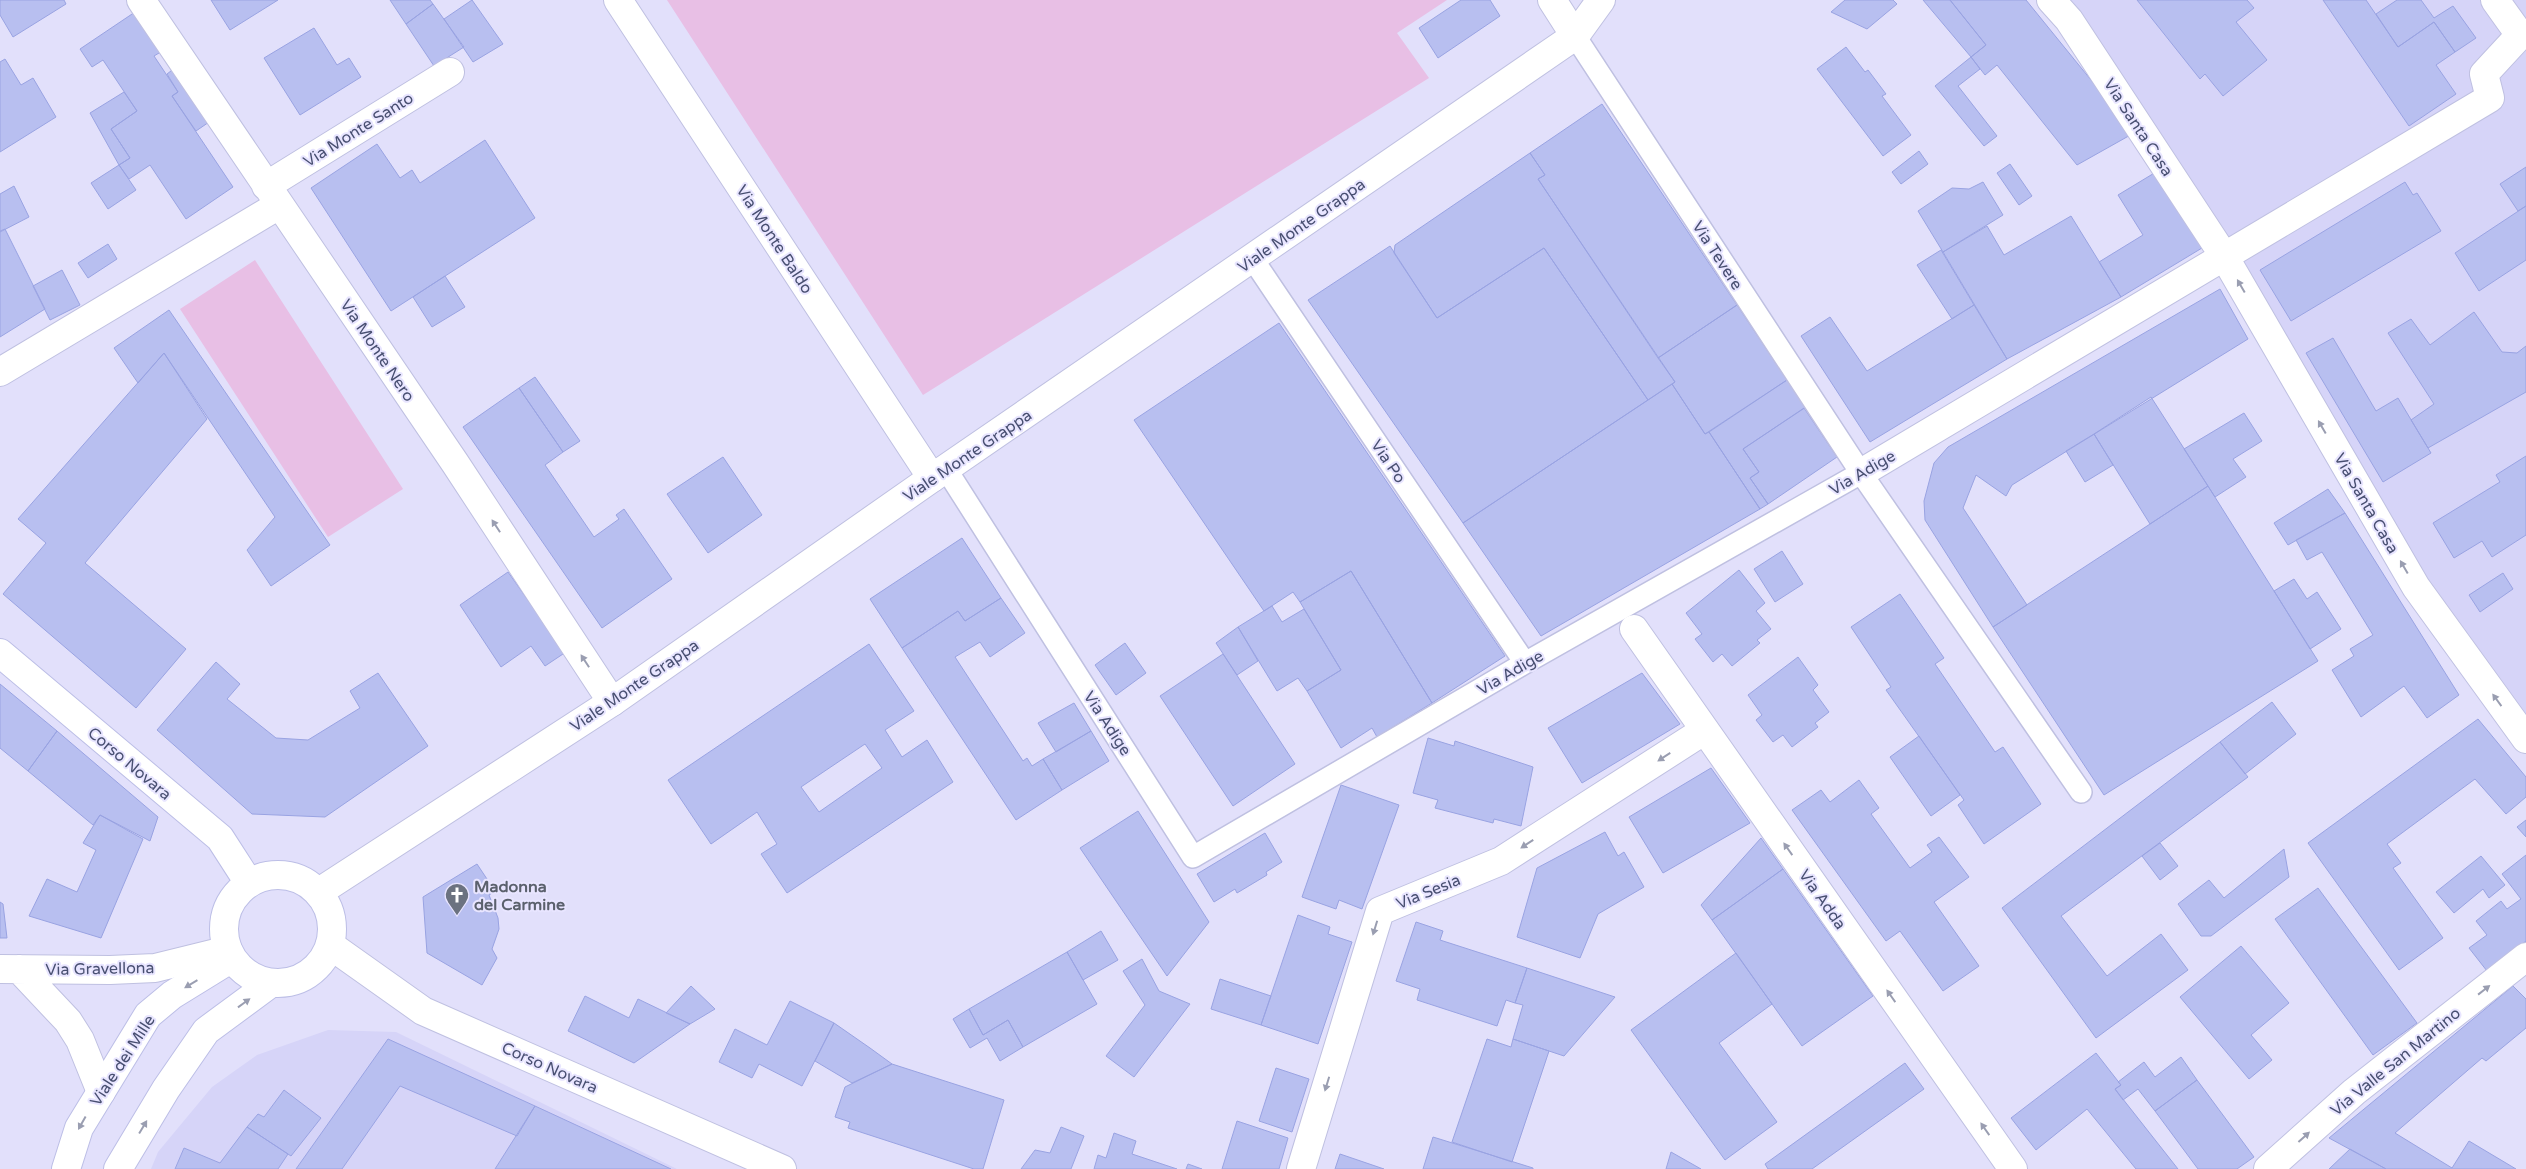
<svg xmlns="http://www.w3.org/2000/svg" width="2526" height="1169" font-family="'Varela Round',sans-serif">
<rect width="100%" height="100%" fill="#e2e0fb"/>
<!-- residential -->
<path fill="#d6d4f8" d="M2051,0H2526V739Z
M328,1030L396,1032L677,1169H151L158,1152L212,1087L257,1055Z"/>
<!-- green -->
<path fill="#e8bfe5" d="M667,0H1447L1397,33L1429,78L923,395Z
M255,260L403,489L328,537L180,309Z"/>
<!-- building -->
<path fill="#b8bff0" stroke="#99a3e2" fill-rule="evenodd" d="M0,0H64L66,4L13,37L0,15Z
M211,0H278L230,30Z
M390,0H430L433,4L406,24Z
M472,0L503,44L473,62L444,19Z
M1461,0H1490L1500,16L1438,58L1419,28Z
M1845,0H1893L1897,4L1867,29L1831,12Z
M1923,0H1950L1986,45L1971,57Z
M1950,0H2026L2134,133L2077,165L1997,65L1985,75L1971,57L1986,45Z
M2137,0H2247L2254,8L2236,22L2267,60L2223,96L2205,74L2200,79Z
M2323,0H2366L2398,47L2434,22L2455,52L2436,65L2456,94L2409,126Z
M2397,0H2421L2434,18L2453,6L2476,38L2455,52L2434,22L2398,47L2376,14Z
M433,4L464,47L434,66L406,24Z
M138,10L164,50L154,56L178,92L172,96L233,187L186,219L150,165L129,179L119,165L130,158L111,129L137,111L103,60L92,67L80,49Z
M314,28L337,65L349,58L361,77L300,115L264,58Z
M1846,47L1865,72L1868,70L1886,94L1882,96L1911,135L1883,156L1817,69Z
M1971,57L1980,69L1958,86L1997,136L1984,146L1935,86Z
M5,59L21,85L33,78L56,117L0,152V62Z
M176,67L212,120L196,131L172,96L178,92L167,74Z
M124,92L137,111L111,129L130,158L119,165L90,113Z
M1602,104L1737,305L1658,358L1538,179L1545,175L1530,153Z
M485,140L535,218L391,311L311,188L377,144L400,178L412,170L420,183Z
M1919,151L1928,164L1901,184L1892,172Z
M1530,153L1545,175L1538,179L1675,382L1648,400L1544,248L1437,318L1394,253L1395,245Z
M2010,164L2032,196L2019,205L1997,173Z
M119,165L136,190L108,209L91,183Z
M2526,167V206L2518,211L2500,184Z
M2156,172L2202,248L2121,297L2099,262L2143,235L2118,195Z
M1983,182L2003,215L1943,252L1918,211L1952,188L1969,189Z
M2405,182L2413,195L2417,193L2441,231L2291,321L2260,270Z
M14,186L29,217L0,232V194Z
M2526,206V260L2479,291L2455,253Z
M2071,216L2121,297L2007,359L1943,252L1987,226L2004,255Z
M5,229L45,309L0,337V231Z
M108,244L117,259L88,278L78,263Z
M1390,246L1437,318L1544,248L1648,400L1463,523L1308,300Z
M1941,250L1974,305L1952,319L1917,265Z
M62,270L80,305L50,320L33,286Z
M445,276L465,307L432,327L413,297Z
M2220,289L2248,339L2012,485L2006,496L1976,475L1963,508L2027,605L1993,627L1925,520L1924,501L1934,463L1948,447Z
M1737,305L1787,380L1705,434L1672,384L1675,382L1658,358Z
M1974,305L2007,359L1870,442L1801,336L1830,317L1867,371Z
M169,310L330,545L271,586L247,550L275,517L164,353L138,383L114,348Z
M2474,312L2502,352L2517,353L2526,346V392L2428,448L2411,420L2434,404L2388,333L2411,319L2430,345Z
M1279,323L1505,656L1432,703L1351,571L1300,602L1293,592L1264,611L1134,420Z
M2333,338L2376,411L2398,398L2431,453L2383,482L2306,353Z
M164,353L207,419L85,563L186,649L136,708L3,594L46,543L18,519Z
M535,377L580,441L563,452L519,388Z
M1787,380L1806,407L1743,449L1759,472L1750,478L1768,504L1760,509L1709,432Z
M1672,384L1705,434L1709,432L1760,509L1541,636L1463,523Z
M519,388L563,452L545,465L594,537L619,519L616,515L624,509L672,579L602,628L463,427Z
M2151,397L2208,486L2150,524L2094,434Z
M1804,408L1837,457L1768,504L1750,478L1759,472L1743,449Z
M2244,413L2262,441L2233,459L2246,477L2215,497L2184,449Z
M2094,434L2113,465L2085,482L2066,451Z
M2526,456V535L2492,557L2482,541L2454,558L2433,523L2500,482L2496,475Z
M723,457L762,515L708,553L667,494Z
M2208,486L2318,661L2104,795L1993,627Z
M2328,489L2345,513L2288,545L2274,523Z
M2345,513L2459,695L2427,718L2404,686L2361,717L2332,670L2354,656L2350,649L2373,635L2322,552L2307,560L2296,540Z
M962,538L1001,598L965,621L958,611L902,648L870,599Z
M1782,551L1803,584L1775,602L1754,569Z
M1739,570L1765,603L1756,611L1771,629L1757,640L1760,643L1732,666L1722,654L1713,662L1695,639L1702,634L1686,613Z
M1351,571L1432,703L1377,737L1372,728L1341,748L1307,691L1341,670L1300,602Z
M508,572L537,613L545,607L572,648L545,666L531,646L501,667L460,605Z
M2503,573L2513,589L2480,612L2469,595Z
M2294,579L2307,599L2317,592L2341,629L2310,649L2274,591Z
M1900,594L1944,658L1935,664L1995,752L2003,747L2041,804L1984,844L1958,805L1964,800L1886,690L1891,687L1851,627Z
M1001,598L1025,633L990,657L980,642L955,657L1023,761L1027,758L1032,766L1043,759L1062,790L1016,820L902,648L958,611L965,621Z
M1272,606L1282,622L1304,609L1341,670L1307,691L1298,678L1277,691L1238,627Z
M1238,627L1258,661L1237,675L1216,643Z
M1125,643L1146,673L1116,695L1095,665Z
M869,644L914,711L885,730L902,757L927,740L953,782L787,893L761,854L777,844L757,812L711,844L668,780ZM865,744L882,768L819,812L801,787Z
M1223,654L1295,764L1233,806L1160,696Z
M1798,657L1818,685L1813,690L1829,712L1815,723L1818,727L1792,747L1783,735L1773,742L1756,720L1762,715L1748,695Z
M216,662L240,684L227,699L276,738L308,740L360,708L350,691L378,673L428,746L325,817L252,814L157,730Z
M1642,673L1680,724L1582,783L1548,728Z
M0,684L57,731L28,771L0,748Z
M2272,702L2296,734L2245,774L2220,742Z
M1074,703L1091,731L1056,752L1038,723Z
M2478,719L2526,777V797L2506,814L2475,779L2387,844L2401,863L2393,868L2443,938L2399,970L2308,843Z
M57,731L158,817L150,841L100,815L93,825L28,771Z
M1091,731L1109,761L1062,790L1043,759Z
M1919,736L1960,795L1931,816L1890,757Z
M1428,738L1454,746L1455,741L1533,767L1521,826L1494,819L1493,823L1435,808L1438,800L1413,793Z
M2220,742L2248,777L2061,916L2107,976L2161,934L2188,970L2096,1038L2002,908Z
M1711,768L1750,823L1663,873L1629,817Z
M1859,780L1879,808L1871,814L1910,868L1932,852L1927,845L1939,837L1969,877L1934,902L1979,966L1943,991L1900,931L1886,941L1792,810L1821,790L1830,802Z
M1341,785L1399,805L1362,909L1339,900L1336,909L1302,897Z
M1138,811L1209,922L1167,976L1080,848Z
M100,815L143,839L101,938L29,916L47,879L77,892L96,850L83,843Z
M2526,820V837L2517,827Z
M1605,832L1618,856L1624,852L1644,887L1598,914L1580,958L1517,937L1537,868Z
M1265,833L1282,862L1266,872L1267,875L1237,893L1235,889L1214,902L1197,874Z
M1761,838L1783,869L1712,920L1701,905Z
M2160,843L2178,866L2160,880L2142,856Z
M2284,849L2289,877L2211,936H2201L2178,904L2209,880L2224,898Z
M2526,855V941L2487,971L2469,948L2487,935L2476,921L2501,901L2507,909L2521,899L2502,874Z
M2481,856L2505,885L2489,898L2483,889L2454,913L2436,892Z
M477,864L495,891L489,895L498,918L499,929L492,949L497,958L482,985L427,953L423,897Z
M1783,869L1873,996L1802,1046L1712,920Z
M2318,888L2417,1023L2373,1055L2275,919Z
M0,902L3,904L7,938H0Z
M1298,915L1330,927L1328,934L1352,942L1318,1044L1261,1025Z
M1416,922L1443,931L1440,940L1527,968L1515,1003L1506,1000L1497,1026L1417,1000L1420,989L1396,981Z
M1101,931L1118,960L1083,980L1067,952Z
M2241,946L2289,1003L2251,1035L2272,1060L2249,1079L2180,997Z
M1067,952L1097,1004L1023,1047L1008,1020L983,1035L969,1009Z
M1736,953L1772,1004L1719,1043L1777,1122L1725,1160L1631,1030Z
M1142,959L1159,991L1190,1004L1134,1077L1106,1056L1145,1005L1123,971Z
M1527,968L1615,997L1564,1056L1513,1039L1523,1005L1515,1003Z
M1220,979L1271,996L1261,1025L1211,1009Z
M691,986L715,1009L690,1024L666,1013Z
M2513,986L2526,999V1028L2486,1061L2482,1058L2395,1133L2452,1168L2469,1141L2516,1169H2386L2329,1138Z
M585,996L629,1018L638,999L690,1024L634,1063L568,1031Z
M790,1001L834,1023L802,1086L759,1064L752,1078L719,1062L735,1029L767,1045Z
M969,1009L983,1035L1008,1020L1023,1047L1000,1061L987,1038L970,1048L953,1019Z
M834,1023L870,1048L892,1064L852,1083L815,1061Z
M388,1039L535,1106L517,1136L400,1086L342,1169H296Z
M1487,1039L1511,1047L1513,1039L1549,1051L1512,1162L1452,1142Z
M2096,1053L2121,1085L2115,1089L2178,1169H2136L2087,1109L2036,1150L2011,1118Z
M2181,1057L2197,1080L2155,1111L2138,1089L2123,1100L2115,1089L2121,1085L2118,1082L2144,1062L2155,1077Z
M1905,1063L1924,1089L1812,1169H1768L1765,1164Z
M892,1064L1004,1100L983,1169H974L848,1128L850,1122L835,1117L845,1087Z
M1276,1068L1309,1079L1292,1132L1259,1121Z
M2197,1080L2254,1157L2237,1169H2198L2155,1111Z
M284,1090L321,1118L291,1156L247,1127L258,1114L264,1117Z
M535,1106L671,1169H495Z
M1237,1121L1288,1138L1279,1169H1222Z
M247,1127L288,1154L278,1169H175L184,1148L220,1163Z
M1061,1127L1084,1136L1071,1169H1021L1035,1150L1050,1153Z
M1114,1133L1136,1141L1132,1154L1177,1169H1094L1098,1155L1106,1158Z
M1433,1137L1533,1168V1169H1423Z
M2350,1149L2386,1169H2329Z
M1671,1152L1701,1169H1666Z
M1340,1154L1384,1169H1335Z
M1188,1164L1202,1169H1186Z"/>
<g fill="none" stroke-linecap="round" stroke-linejoin="round">
<!-- service casing -->
<g stroke="#bfc0e1" stroke-width="24">
<path id="service" d="M1575,36L1861,473L2081,792
M1252,258L1525,663
M946,469L1193,857L1525,663L1861,473"/>
</g>
<!-- minor casing -->
<g stroke="#bfc0e1" stroke-width="30">
<path id="minor" d="M141,0L455,463L612,702
M618,0L932,478
M1552,0L1575,36
M2051,0L2069,20L2224,256L2416,587L2526,739
M266,186L450,72
M0,372L279,205
M1861,473L2490,98L2484,74L2520,35L2495,0
M1634,629L2013,1169
M1301,1169L1380,911L1501,861L1705,730
M2268,1169L2354,1092L2526,957"/>
</g>
<!-- tertiary casing -->
<g stroke="#bfc0e1" stroke-width="30">
<path id="tertiary" d="M319,892L612,702L932,478L1575,36L1601,0
M330,945L423,1011L782,1169
M0,969L110,970L155,968L228,950
M19,969L68,1021L80,1040L101,1092"/>
</g>
<!-- secondary casing -->
<g stroke="#bcbee6" stroke-width="30">
<path id="secondary" d="M0,653L220,838L249,883
M224 929a54 54 0 1 1 108 0a54 54 0 1 1-108 0Z
M66,1169L79,1128L148,1015L172,995L232,958
M118,1169L166,1089L206,1031L271,983"/>
</g>
<!-- service -->
<use href="#service" stroke="#fff" stroke-width="21"/>
<!-- minor -->
<use href="#minor" stroke="#fff" stroke-width="28"/>
<!-- tertiary -->
<use href="#tertiary" stroke="#fff" stroke-width="28"/>
<!-- secondary -->
<use href="#secondary" stroke="#fff" stroke-width="28"/>
</g>
<!-- one-way arrows -->
<defs><path id="oneway-solid" d="M-6-.8H1V-3.2L6.5 0L1 3.2V.8H-6Z" transform="scale(1.25)"/></defs>
<g fill="#9a9eb1">
<use href="#oneway-solid" transform="translate(2241 286) rotate(-120)"/>
<use href="#oneway-solid" transform="translate(2322 427) rotate(-120)"/>
<use href="#oneway-solid" transform="translate(496 526) rotate(-123)"/>
<use href="#oneway-solid" transform="translate(2404 567) rotate(-120)"/>
<use href="#oneway-solid" transform="translate(585 661) rotate(-123)"/>
<use href="#oneway-solid" transform="translate(2497 700) rotate(-126)"/>
<use href="#oneway-solid" transform="translate(1664 757) rotate(147)"/>
<use href="#oneway-solid" transform="translate(1527 844) rotate(147)"/>
<use href="#oneway-solid" transform="translate(1788 849) rotate(-125)"/>
<use href="#oneway-solid" transform="translate(1375 928) rotate(107)"/>
<use href="#oneway-solid" transform="translate(191 984) rotate(149)"/>
<use href="#oneway-solid" transform="translate(2484 990) rotate(-38)"/>
<use href="#oneway-solid" transform="translate(1891 996) rotate(-125)"/>
<use href="#oneway-solid" transform="translate(244 1003) rotate(-36)"/>
<use href="#oneway-solid" transform="translate(1327 1084) rotate(107)"/>
<use href="#oneway-solid" transform="translate(82 1123) rotate(119)"/>
<use href="#oneway-solid" transform="translate(143 1127) rotate(-59)"/>
<use href="#oneway-solid" transform="translate(1985 1129) rotate(-125)"/>
<use href="#oneway-solid" transform="translate(2304 1137) rotate(-42)"/>
</g>
<!-- icons -->
<defs>
<g id="church-pin" transform="scale(1.25)"><path d="M0 17L-7.5 6A9.5 9.5 0 1 1 7.5 6Z" fill="#6b7280" stroke="#e8e5ff"/><path d="M-1.2-6h2.4v3.5h3.3v2.4h-3.3V6h-2.4V-.1h-3.3v-2.4h3.3Z" fill="#fff"/></g>
</defs>
<g fill-rule="evenodd">
<use href="#church-pin" x="457" y="895"/>
</g>
<g text-anchor="middle" stroke-width="4" stroke-linejoin="round" paint-order="stroke">
<!-- street labels -->
<g font-size="16" fill="#484f71" stroke="#e8e5ff">
<text transform="translate(2139 127) rotate(57)" y="6">Via Santa Casa</text>
<text transform="translate(358 129) rotate(-32)" y="6">Via Monte Santo</text>
<text transform="translate(1301 225) rotate(-35)" y="6">Viale Monte Grappa</text>
<text transform="translate(775 239) rotate(57)" y="6">Via Monte Baldo</text>
<text transform="translate(1718 255) rotate(57)" y="6">Via Tevere</text>
<text transform="translate(378 350) rotate(56)" y="6">Via Monte Nero</text>
<text transform="translate(967 455) rotate(-34)" y="6">Viale Monte Grappa</text>
<text transform="translate(1389 461) rotate(56)" y="6">Via Po</text>
<text transform="translate(1862 472) rotate(-30)" y="6">Via Adige</text>
<text transform="translate(2367 503) rotate(60)" y="6">Via Santa Casa</text>
<text transform="translate(1510 672) rotate(-30)" y="6">Via Adige</text>
<text transform="translate(634 685) rotate(-34)" y="6">Viale Monte Grappa</text>
<text transform="translate(1108 723) rotate(57)" y="6">Via Adige</text>
<text transform="translate(130 763) rotate(40)" y="6">Corso Novara</text>
<text transform="translate(1428 891) rotate(-22)" y="6">Via Sesia</text>
<text transform="translate(1823 899) rotate(55)" y="6">Via Adda</text>
<text transform="translate(100 968) rotate(-1)" y="6">Via Gravellona</text>
<text transform="translate(122 1060) rotate(-57)" y="6">Viale dei Mille</text>
<text transform="translate(2395 1061) rotate(-39)" y="6">Via Valle San Martino</text>
<text transform="translate(550 1067) rotate(24)" y="6">Corso Novara</text>
</g>
<!-- worship labels -->
<g font-size="16" font-weight="bold" fill="#5b616d" stroke="#e8e5ff" text-anchor="start">
<text x="474" y="892">Madonna<tspan x="474" dy="18">del Carmine</tspan></text>
</g>
</g>
</svg>
